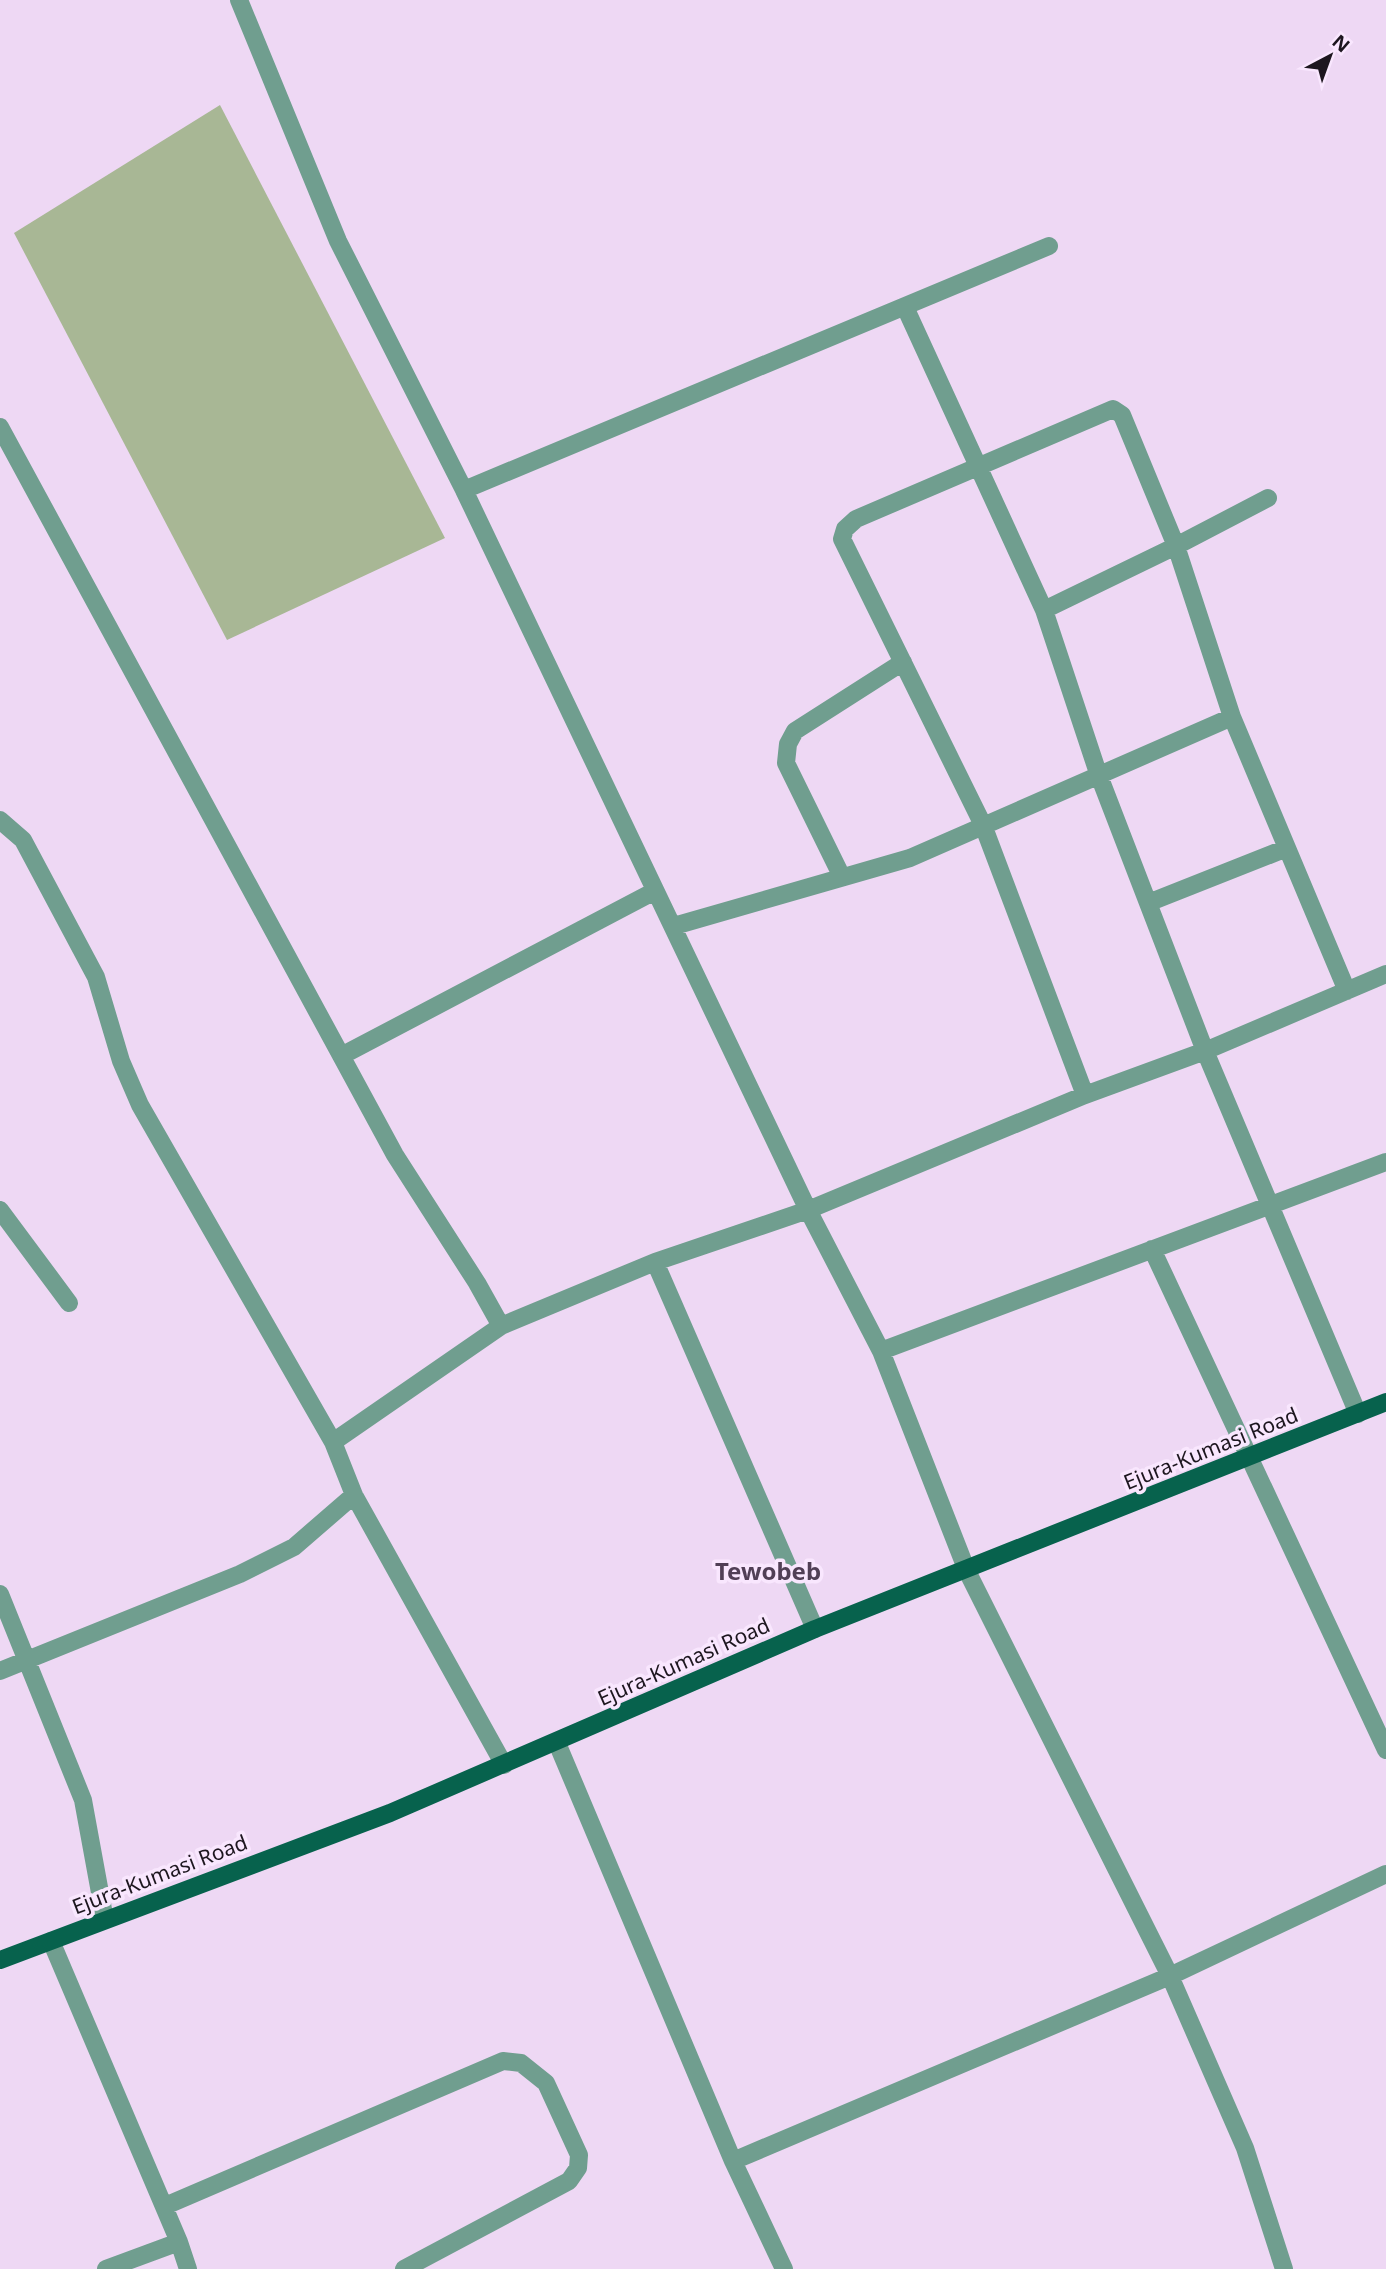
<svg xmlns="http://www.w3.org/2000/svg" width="1386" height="2269" font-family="'Noto Sans',sans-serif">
<rect width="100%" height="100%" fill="#eed8f4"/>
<!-- green -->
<path fill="#a8b795" d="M220,105L445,538L227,640L14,233Z"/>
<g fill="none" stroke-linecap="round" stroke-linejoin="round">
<!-- street -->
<path stroke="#709e8f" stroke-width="18" d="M239,0L338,241L464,490L808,1210L881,1351L967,1571L1170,1976L1245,2148L1284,2269
M905,307L1044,610L1098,773L1148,903L1205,1051L1358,1414
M0,427L395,1155L477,1283L501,1326L333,1442
M464,490L1049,246
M1044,610L1176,546L1122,415L1113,409L856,519L845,529L842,539L983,825L1085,1095
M1232,717L1176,546L1268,498
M0,820L23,840L96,977L121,1061L140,1105L333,1442L354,1495L504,1765
M842,877L786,763L788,744L795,731L903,662
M1148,903L1287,848
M674,926L910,858L1232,717L1347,991
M343,1055L653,892
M0,1210L69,1303
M1152,1249L1386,1750
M655,1262L815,1629
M501,1326L655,1262L808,1210L1085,1095L1205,1051L1386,974
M881,1351L1386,1162
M0,1594L83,1800L105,1920
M0,1671L240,1574L294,1547L354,1495
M557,1743L733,2161L784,2269
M51,1941L179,2242L188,2269
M733,2161L1170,1976L1386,1874
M165,2206L503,2061L521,2063L546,2083L579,2155L578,2168L569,2181L404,2269
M106,2269L179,2242"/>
<!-- primary -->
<path stroke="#07624d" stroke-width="18" d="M0,1960L390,1813L815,1629L1386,1402"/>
</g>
<g text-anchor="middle" stroke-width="7" stroke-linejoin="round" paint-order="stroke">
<!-- street labels -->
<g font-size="21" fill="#1d161f" stroke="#f9e7fe">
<text transform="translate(1211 1449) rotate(-22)" y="7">Ejura-Kumasi Road</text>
<text transform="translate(684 1662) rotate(-24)" y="7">Ejura-Kumasi Road</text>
<text transform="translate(160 1875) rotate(-21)" y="7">Ejura-Kumasi Road</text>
</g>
<!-- quarter labels -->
<g font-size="24" font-weight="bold" fill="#513f56" stroke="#f9e7fe">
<text x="768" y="1580">Tewobeb</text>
</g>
</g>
<!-- north arrow -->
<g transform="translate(1330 56) rotate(41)" stroke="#f9e7fe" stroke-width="5" paint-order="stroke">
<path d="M0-5L12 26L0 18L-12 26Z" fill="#1d161f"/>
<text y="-10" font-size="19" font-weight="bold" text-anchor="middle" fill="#1d161f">N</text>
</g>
</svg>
